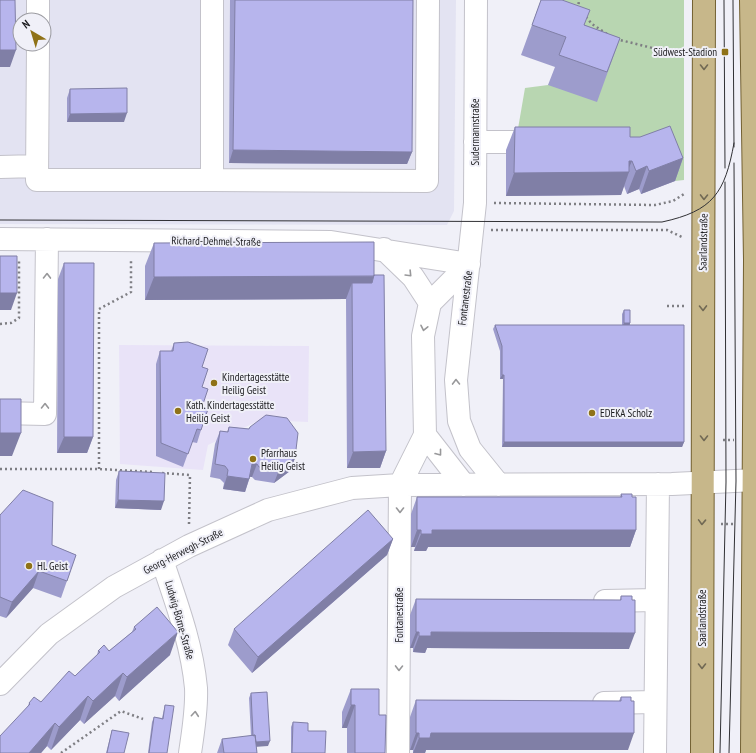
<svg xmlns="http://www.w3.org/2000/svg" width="756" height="753" font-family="'PT Sans Narrow',sans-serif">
<rect width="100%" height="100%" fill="#f0f0f8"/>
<!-- built -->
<path fill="#e3e3f2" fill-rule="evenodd" d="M0,0H456L454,211L447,225L0,224ZM20,20H44V44H20Z"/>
<!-- education -->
<path fill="#e9e3f8" d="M119,345L309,346L308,422L260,420L208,445L203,470L120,464Z"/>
<!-- green -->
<path fill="#b8d6b1" d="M549,0H684V180L675,181L515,146L525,88L548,85L579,40L533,23Z"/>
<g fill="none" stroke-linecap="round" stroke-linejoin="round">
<!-- minor casing -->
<g stroke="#c3c2ca" stroke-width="24">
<path id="minor" d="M212,0V180L427,181L428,0
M476,0L475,203L456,380L459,421L470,449L499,485
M38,20V0
M38,44L37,180H212
M475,142H538
M0,167L37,166
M0,239L331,242L469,264
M384,249L413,277L430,303
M0,413L45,414L47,239
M464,485L425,435L423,336L430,303L469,264
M162,560C176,602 192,644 196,688C197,710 193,732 190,753
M605,601L656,600
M0,684L49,634L114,587L189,546L268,510L352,488L400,485L672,484L756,480
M604,703L655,702
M398,753L400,485L425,435
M655,753L658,484"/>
</g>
<!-- major casing -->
<g stroke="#736132" stroke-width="24">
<path id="major" d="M751,0L755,260L752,753
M702,753L704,0"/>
</g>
<!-- path -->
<path stroke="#7e7e83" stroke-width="2.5" stroke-dasharray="2 3" stroke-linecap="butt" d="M578,9L579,0
M586,17L592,24L607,34
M616,39L685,56
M494,203L655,205L673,201L684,194
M491,230H667L684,238
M667,306H684
M0,324L11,323L19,318V259
M723,440H734
M0,469H99L153,472
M99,469V309L131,292V261
M162,473L190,475L189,524
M721,524H734
M61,753L121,711L143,719"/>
<!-- minor -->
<use href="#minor" stroke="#fff" stroke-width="22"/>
<!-- major -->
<use href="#major" stroke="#c7b78a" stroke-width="22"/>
<!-- tram -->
<path stroke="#313135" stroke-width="1" d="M724,0L725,168
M733,0L734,147
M0,220L662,222C713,211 725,193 734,143
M720,753L726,482L725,182
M729,753L736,481L734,163"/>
</g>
<!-- wall -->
<path fill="#9d9ccc" d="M230,0H413L412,152L407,164L229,163Z
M541,0L585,25L620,38L597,102L548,85L555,67L521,55Z
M70,89L124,122H67V98Z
M515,127L630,137L683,158L675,181L641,194L639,189L627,194L624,186L621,195L506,196V150Z
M154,243L374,275L386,451L380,468H347L346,299L145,300V266Z
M64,263L93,437L87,453H57L58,279Z
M624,310L630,323V325L684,442L682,447H502L503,379H500V351L493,329L495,325H622V314Z
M174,343L202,367L201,430L197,443L192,442L183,467L156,456V364L160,351H171Z
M229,427L249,429L250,427L295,458L290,471L274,483L255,480L252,477H250L245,492L223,489L224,483L220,479L210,477L215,444L220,431L227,432Z
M119,471L161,510L115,508L116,480Z
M621,494L632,497L636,530L630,547H428L426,551H414L415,547H411V514L417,497H620Z
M0,515L52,545L76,555L61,598L33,588L6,618L0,616Z
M393,539L387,555L252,673L228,645L234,629Z
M621,596L629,649L427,648L425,653L413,652V648H410V615L416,599L620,600Z
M134,627L170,655L119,701L115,696L84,724L80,720L51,750L47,746L41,753H0L27,708L29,703L41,702L75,676L97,655L98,651H109L132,632Z
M351,689L379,715L385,753H347V728H342V712Z
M251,693L268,746H256L257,753H217L222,739L251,736L249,698Z
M621,697L628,750H426L425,753H413V750H410V717L416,700L619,701Z
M165,705L167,753H148L152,722L154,717L162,718Z
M293,722L308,731L325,753H291V727Z
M112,730L124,753H106Z"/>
<!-- shaded-wall -->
<path fill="#807fa6" d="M0,50H16L10,67H0Z
M127,113L124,122H67L70,114Z
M233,150L412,152L407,164L229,163Z
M683,158L675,181L641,194L649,171Z
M629,161H632L627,172H629L621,195L506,196L514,173Z
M647,166L639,189L627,194L636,171Z
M374,276L366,299L352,283L346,299L145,300L154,277Z
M0,293H17L11,310H0Z
M624,323H630L629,327H622Z
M502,375H504L503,379H500Z
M0,433H21L12,456H0Z
M64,437H93L87,453H57Z
M504,442H684L682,447H502Z
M386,451L380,468H347L353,452Z
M295,458L290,471L274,483L279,470Z
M252,464H257L252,477L247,476Z
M227,476L249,479L245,492L223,489Z
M118,500L164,501L161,510L115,508Z
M417,530H421L415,547H411Z
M432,530H636L630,547H428L426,551H414L421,534Z
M393,539L387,555L252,673L258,657Z
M39,571L33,588L6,618L12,602Z
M178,632L170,655L119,701L127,677Z
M416,632H419L413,648H410Z
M431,632L635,633L629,649L427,648L425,653L413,652L419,636Z
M123,673L115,696L84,724L93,701Z
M88,696L80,720L51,750L59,727Z
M351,705H355L347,728H342Z
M55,723L47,746L41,753H29Z
M416,733H419L413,750H410Z
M431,733H634L628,750H426L425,753H413L419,738Z
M270,741L268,746L252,747L253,742Z"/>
<!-- building -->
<path fill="#b7b5ed" stroke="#807fa6" d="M0,0H15L16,50H0Z
M235,0H413L412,152L233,150Z
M541,0H562L590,10L584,25L620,38L607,72L559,55L566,37L532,25Z
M127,88V113L70,114V89Z
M670,126L683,158L649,171L647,166L636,171L632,161H629V172L514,173L515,127H630V137H640Z
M374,242V276L154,277V243Z
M0,256H17V293H0Z
M64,263H94L93,437H64Z
M374,275H384L386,451L353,452L352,283H372Z
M624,310H630V323H624Z
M495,325H684V442H504V375H502V346Z
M188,342L208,349L202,367L208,369L202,387L208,389L202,407L208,409L201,430L197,429L188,454L161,443L160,351H173L174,343Z
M0,399H21V433H0Z
M266,415L287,418L298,433L295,458L279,470L259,467L257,464H252L249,479L227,476L228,470L225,466L215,464L220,431L228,432L229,427L249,429L250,427Z
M119,471L165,473L164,501L118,500Z
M23,490L53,502L52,545L76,555L67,581L39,571L12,602L0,597V515Z
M621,494H632V497H636V530H432V534H421V530H417V497H622Z
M368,510L393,539L258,657L234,629Z
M621,596H632V600H635V633L431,632V636H419V632H416V599L621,600Z
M157,607L178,632L127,677L123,673L93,701L88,696L59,727L55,723L29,753H0V736L30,704L29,703L34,697L41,702L69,671L75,676L100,652L98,651L104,645L109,651L136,629L134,627Z
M351,689H379V715H386L385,753H355V705H351Z
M267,692L270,741L256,742L255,735L253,736L251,693Z
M621,697H631V701H634V733H431L430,738H419V733H416V700L621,701Z
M165,705L174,706L167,753H149L154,717L163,719Z
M293,722L308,723V731H326L325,753H292Z
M112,730L129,733L124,753H107Z
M255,735L257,753H224L222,739Z"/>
<!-- one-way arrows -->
<defs><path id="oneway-chevron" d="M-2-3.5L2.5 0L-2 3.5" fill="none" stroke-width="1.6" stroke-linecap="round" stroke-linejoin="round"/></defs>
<g stroke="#716954">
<use href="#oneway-chevron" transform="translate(704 67) rotate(90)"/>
<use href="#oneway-chevron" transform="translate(704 197) rotate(91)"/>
<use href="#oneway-chevron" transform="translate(703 308) rotate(89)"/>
<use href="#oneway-chevron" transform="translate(704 438) rotate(90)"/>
<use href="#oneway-chevron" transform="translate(702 522) rotate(92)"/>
<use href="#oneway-chevron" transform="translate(702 666) rotate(90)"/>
</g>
<g stroke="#98989a">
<use href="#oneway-chevron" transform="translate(409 274) rotate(46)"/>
<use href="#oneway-chevron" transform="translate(47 276) rotate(-89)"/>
<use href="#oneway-chevron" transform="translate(424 328) rotate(102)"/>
<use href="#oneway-chevron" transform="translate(456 382) rotate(-91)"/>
<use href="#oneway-chevron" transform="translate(45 406) rotate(-89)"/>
<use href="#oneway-chevron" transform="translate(439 453) rotate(52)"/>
<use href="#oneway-chevron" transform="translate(400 510) rotate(90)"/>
<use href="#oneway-chevron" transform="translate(399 668) rotate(91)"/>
<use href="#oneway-chevron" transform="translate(195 714) rotate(-85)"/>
</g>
<!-- markers -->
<g fill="#8f7217" stroke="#f0f0f8" stroke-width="1.5">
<rect x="721" y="48" width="8" height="8" rx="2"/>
<circle cx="214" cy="383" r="4"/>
<circle cx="178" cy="411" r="4"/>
<circle cx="592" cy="413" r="4"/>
<circle cx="253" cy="459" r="4"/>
<circle cx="29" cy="566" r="4"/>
</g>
<g text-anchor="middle" stroke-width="4" stroke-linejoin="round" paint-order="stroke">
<!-- poi labels -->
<g font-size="11" fill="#1b1b1e" stroke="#f0f0f8" text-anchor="start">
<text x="717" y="56" text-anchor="end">Südwest-Stadion</text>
<text x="222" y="381">Kindertagesstätte<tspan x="222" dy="13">Heilig Geist</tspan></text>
<text x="186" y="409">Kath. Kindertagesstätte<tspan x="186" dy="13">Heilig Geist</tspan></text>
<text x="600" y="417">EDEKA Scholz</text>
<text x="261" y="457">Pfarrhaus<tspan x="261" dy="13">Heilig Geist</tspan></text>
<text x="37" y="570">Hl. Geist</text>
</g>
<!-- street labels -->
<g font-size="11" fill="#1b1b1e" stroke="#f0f0f8">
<text transform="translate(475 132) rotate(-90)" y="4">Sudermannstraße</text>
<text transform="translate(216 241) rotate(1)" y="4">Richard-Dehmel-Straße</text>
<text transform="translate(703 242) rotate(-89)" y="4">Saarlandstraße</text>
<text transform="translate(465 298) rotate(-83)" y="4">Fontanestraße</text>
<text transform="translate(183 551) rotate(-27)" y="4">Georg-Herwegh-Straße</text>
<text transform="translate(399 615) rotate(-90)" y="4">Fontanestraße</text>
<text transform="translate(702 618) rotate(-90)" y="4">Saarlandstraße</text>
<text transform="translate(180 620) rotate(74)" y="4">Ludwig-Börne-Straße</text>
</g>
</g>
<!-- north arrow -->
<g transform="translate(32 32) rotate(322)"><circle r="19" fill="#f0f0f8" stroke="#9b9ba1"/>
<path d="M0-3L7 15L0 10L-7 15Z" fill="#8f7217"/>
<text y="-6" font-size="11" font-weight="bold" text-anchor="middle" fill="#1b1b1e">N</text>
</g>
</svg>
